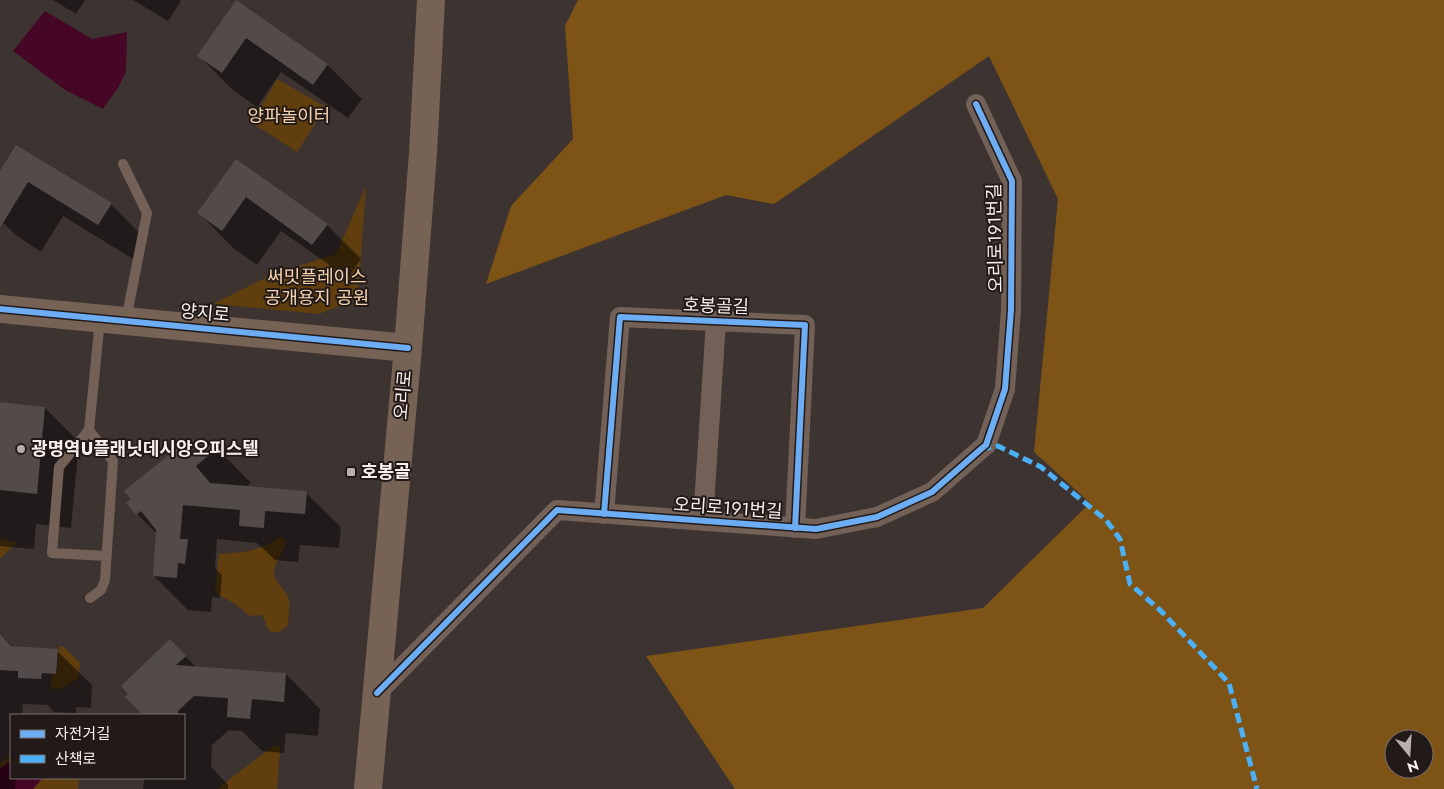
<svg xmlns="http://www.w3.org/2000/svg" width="1444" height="789" font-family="Jost,'Noto Sans KR',sans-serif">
<rect width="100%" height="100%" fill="#3d3431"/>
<!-- green -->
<path fill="#603e0e" d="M277,79L326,107L297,152L252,123Z
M366,186L358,298L319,314L213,304L271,275L336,254Z
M280,537L285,540L286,543C284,553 274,561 274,573C275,584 285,588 288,597C291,605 288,617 288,625C283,631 272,637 267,627C265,622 266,620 262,615L250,616L234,603L218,595L215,590L219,554C245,552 257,552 280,537Z
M0,538L5,540L17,542L0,559Z
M59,646L64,647L80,663L78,679L59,689H51L52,674H57Z
M277,745L280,749L277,789H217L272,747Z
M11,754V778H79L78,789H0V764Z"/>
<!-- forest -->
<path fill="#7e5316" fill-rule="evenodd" d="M578,0H1444V789H735L646,656L983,608L1090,503L1034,452L1058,199L989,56L774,204L726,195L486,284L511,206L573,139L565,26ZM1394,739H1424V769H1394Z"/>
<!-- water -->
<path fill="#460727" d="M45,11L92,39L127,32L126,72L118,88L103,109L65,90L13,51Z
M11,760V778H47L41,780L33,789H0V769Z"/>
<!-- shadow -->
<path fill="#0007" d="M53,0H85L76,14Z
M133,0H179L181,1L168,21Z
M236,2L327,64L362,99L348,118L281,72L257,107L233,90L199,56Z
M237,160L327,225L361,259L348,278L281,231L257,265L233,248L199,213Z
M0,173L111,204L145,239L133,259L63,216L41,252L17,236L0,220Z
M0,404L45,408L79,442L71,528L36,524L34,549L0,546Z
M210,441L251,483L246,487L306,493L341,527L339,548L300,545L298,562L275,560L257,543L217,539L215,568L222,575L220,598L212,597L211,612L188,610L154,576L157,534L137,514L179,448L188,457Z
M0,634L14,648L57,651L92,685L91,708L76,707V713L54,712L48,705L23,704L22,715H11V778H16L15,789H0Z
M170,641L197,668L286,674L320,709L318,736L286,733L284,753L262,751L242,731L229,730L212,745L211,767L228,785V789H143L144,778H184V715H145L127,697Z"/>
<!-- building -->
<path fill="#534b4a" d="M236,0L328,64L313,85L246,38L222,73L197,56Z
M16,145L112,203L98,225L28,182L0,228V171Z
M236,159L328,224L312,245L246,197L222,231L197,213Z
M0,402L45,407L37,494L0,490Z
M210,439L217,448L196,466L210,483L307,491L305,514L265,511L264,528L239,526L240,510L183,505L180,539H188L185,564L178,563L177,578L153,576L156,530L141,511L136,515L126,503L131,499L124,491L180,446L187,456Z
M0,634L11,646L58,649L56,674L42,673L41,679L18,678V671L0,670Z
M170,639L186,656L176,665L286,673L284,702L252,699L250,719L227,717L228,698L194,696L178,711V715H143L125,697L128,694L121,686Z"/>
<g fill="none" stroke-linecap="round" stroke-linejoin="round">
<!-- lane -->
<path stroke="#736158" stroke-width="10" d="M123,164L147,213L126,320
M89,430L59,467L52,553L106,556
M90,598L101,590L105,580L113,461L89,430L100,319"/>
<!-- street -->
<path stroke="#736158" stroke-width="20" d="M604,514L620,317L805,325L795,528
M703,521L716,321
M377,693L557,510L816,529L877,517L932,492L981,449L986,445L1005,389L1011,310L1012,181L976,104"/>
<!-- secondary -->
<path stroke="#776256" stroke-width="28" d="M0,309L408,348
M368,789L408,348L423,153L431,0"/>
<!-- quiet -->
<path stroke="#4cb0f7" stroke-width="5" stroke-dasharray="10 5" stroke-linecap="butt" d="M981,449L998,446L1041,467L1106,520L1120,539L1130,584L1161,611L1229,683L1257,789"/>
<!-- cycleway casing -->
<g stroke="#221a18" stroke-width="9">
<path id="cycleway" d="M0,309L408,348
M604,514L620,317L805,325L795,528
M377,693L557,510L816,529L877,517L932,492L981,449L986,445L1005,389L1011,310L1012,181L976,104"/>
</g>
<!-- cycleway -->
<use href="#cycleway" stroke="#6dadf4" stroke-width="6"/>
</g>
<!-- markers -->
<g fill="#b8aeab" stroke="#221a18" stroke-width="2">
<circle cx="21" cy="449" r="5"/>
<rect x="346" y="467" width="10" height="10" rx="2.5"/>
</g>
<g text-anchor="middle" stroke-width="4" stroke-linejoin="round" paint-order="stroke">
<!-- park labels -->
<g font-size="18" fill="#f6d3ad" stroke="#221a18">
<text x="289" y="122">양파놀이터</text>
<text x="317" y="283">써밋플레이스<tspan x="317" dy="21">공개용지 공원</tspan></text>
</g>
<!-- street labels -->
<g font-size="18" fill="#fbefed" stroke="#221a18">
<text transform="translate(995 238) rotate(-91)" y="6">오리로191번길</text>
<text transform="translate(716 306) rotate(2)" y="6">호봉골길</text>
<text transform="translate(205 313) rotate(5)" y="6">양지로</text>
<text transform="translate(403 395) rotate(-85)" y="6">오리로</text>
<text transform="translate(728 508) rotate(4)" y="6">오리로191번길</text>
</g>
<!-- poi labels -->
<g font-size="18" font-weight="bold" fill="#fbefed" stroke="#221a18" text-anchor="start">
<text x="31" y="455">광명역U플래닛데시앙오피스텔</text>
<text x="361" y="478">호봉골</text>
</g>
</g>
<!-- legend -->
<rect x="10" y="714" width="175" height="65" fill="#221a18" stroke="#796f6d"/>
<rect x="20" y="730" width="25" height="8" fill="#6dadf4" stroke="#796f6d"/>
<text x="55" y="739" font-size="15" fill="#fbefed">자전거길</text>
<rect x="20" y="755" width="25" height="8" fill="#4cb0f7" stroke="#796f6d"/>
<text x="55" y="764" font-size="15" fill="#fbefed">산책로</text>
<!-- north arrow -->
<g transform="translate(1409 754) rotate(162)"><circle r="24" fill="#221a18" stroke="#796f6d"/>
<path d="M0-4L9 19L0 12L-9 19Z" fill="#b8aeab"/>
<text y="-8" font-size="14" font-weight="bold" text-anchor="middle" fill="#fbefed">N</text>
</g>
</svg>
